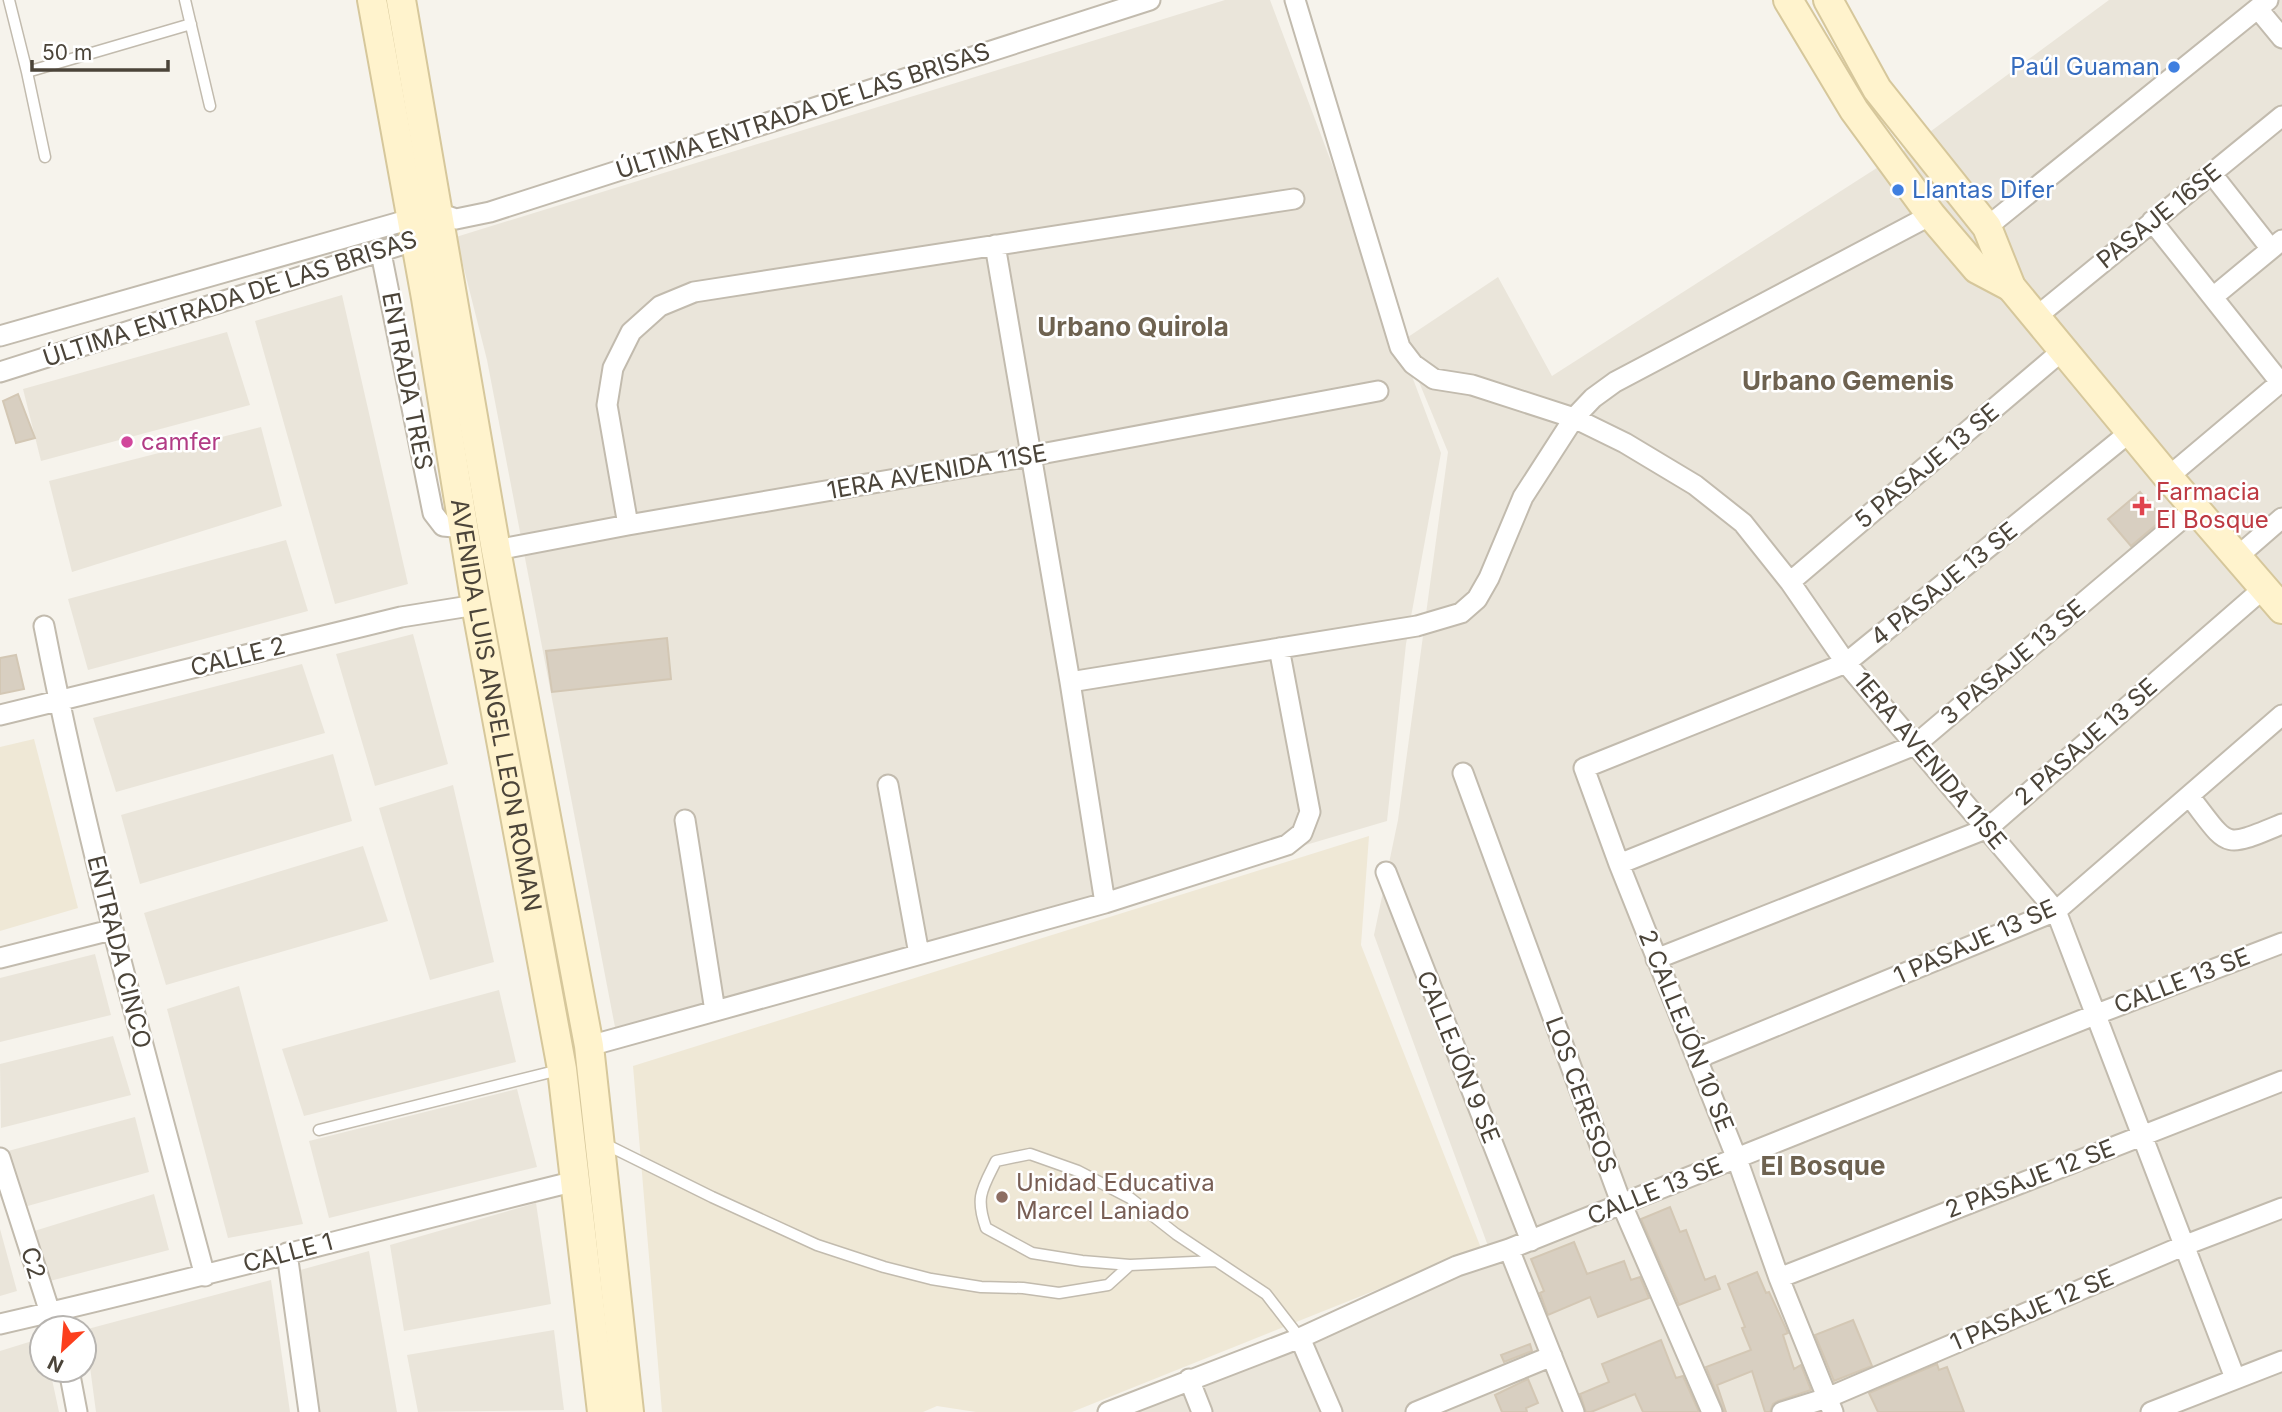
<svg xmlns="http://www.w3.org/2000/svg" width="2282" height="1412" font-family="Inter,sans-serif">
<rect width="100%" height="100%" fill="#f6f3ec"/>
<!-- residential -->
<path fill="#eae5da" d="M1225,0H1270L1441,453L1406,644L1387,821L619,1048L487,360L456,237Z
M2109,0H2282V1412H1113L1492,1257L1374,935L1398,820L1448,452L1402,341L1498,277L1552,376L1908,148Z
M342,295L408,584L335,604L255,321Z
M227,332L250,405L41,461L23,389Z
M261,427L282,506L72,572L49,481Z
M286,540L308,611L88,670L68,599Z
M413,634L448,764L375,786L336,654Z
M302,664L325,733L116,792L93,718Z
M333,754L352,821L140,884L121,815Z
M453,785L494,962L430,980L379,808Z
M363,846L388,921L166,985L144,913Z
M95,954L111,1015L0,1042V978Z
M239,986L303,1224L228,1238L167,1009Z
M499,990L516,1062L304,1116L282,1049Z
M113,1036L131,1095L1,1128L0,1064Z
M517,1089L537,1167L329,1218L309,1141Z
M135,1117L149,1172L24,1207L8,1151Z
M154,1194L169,1250L46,1282L31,1232Z
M536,1203L551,1304L404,1331L390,1245Z
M0,1229L17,1291L0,1296Z
M369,1251L397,1412H310L293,1272Z
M271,1280L290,1412H96L90,1367L84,1349V1330Z
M554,1330L564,1410L418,1412L407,1355Z
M42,1338V1370H50L59,1412H0V1351Z"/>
<!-- education -->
<path fill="#efe8d6" d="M34,739L78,908L0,931V747Z
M1369,836L1361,945L1481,1248L1072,1412H976L937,1406L923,1412H662L633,1066Z"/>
<!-- building -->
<path fill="#d8cfc1" stroke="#d3c7b4" stroke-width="2" d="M18,394L35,438L16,443L3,401Z
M2140,492L2163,519L2131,546L2108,519Z
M667,638L671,679L552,692L546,651Z
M16,655L24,689L0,694V658Z
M1670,1207L1680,1232L1686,1230L1705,1280L1715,1276L1720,1289L1679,1305L1641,1219Z
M1574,1242L1587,1274L1624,1261L1631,1280L1640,1277L1649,1298L1598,1317L1590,1297L1548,1315L1540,1293L1544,1291L1531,1259Z
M1757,1272L1766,1293L1769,1292L1788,1333L1783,1335L1794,1369L1801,1365L1811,1390L1778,1401L1773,1404L1770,1412H1765L1752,1371L1717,1385L1726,1412H1724L1706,1367L1751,1350L1742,1328L1745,1327L1728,1284Z
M1853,1320L1872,1366L1834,1381L1815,1335Z
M1661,1340L1676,1378L1683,1376L1699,1412H1643L1635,1394L1591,1412H1586L1580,1394L1609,1382L1602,1364Z
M1530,1344L1532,1351L1504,1362L1501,1355Z
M1937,1364L1939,1370L1947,1367L1964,1412H1878L1869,1393Z
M1528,1379L1538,1403L1526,1408L1527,1412H1502L1495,1395Z"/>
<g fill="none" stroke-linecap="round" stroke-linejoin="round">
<!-- lane casing -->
<g stroke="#c2bbae" stroke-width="13">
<path id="lane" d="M9,0L27,72L191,24
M185,0L210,106
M27,72L45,157
M319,1130L559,1070
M603,1143L712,1197L817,1245L884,1267L931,1279L981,1287L1023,1288L1059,1293L1108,1285L1130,1265L1215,1261
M1130,1265L1082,1261L1032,1253L986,1228C975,1197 982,1189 996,1161L1030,1154L1078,1171L1130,1198L1176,1234L1266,1294L1300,1338"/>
</g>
<!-- street casing -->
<g stroke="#c2bbae" stroke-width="23">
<path id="street" d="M1295,0L1400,347L1413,364L1434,379L1472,385L1574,418L1625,443L1695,485L1743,523L1790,582L1846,663L2056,911L2235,1378
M2258,9L2282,38
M2212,174L2271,249
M2152,221L2280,382
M1987,227L2268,0
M995,245L1070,682L1105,903
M381,253L433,513L443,526L465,528
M2213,297L2282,240
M2036,317L2282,116
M0,336L411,219L438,213L456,219L490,212L1150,0
M0,372L426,237
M2168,477L2282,381
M628,525L607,405L613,368L631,332L660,306L694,292L1294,199
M496,550L628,525L1030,456L1378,391
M2237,557L2282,518
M1790,582L2063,350
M44,626C87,846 147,1060 205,1276
M1070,682L1417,626L1461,613L1477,599L1489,578L1523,497L1574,418L1593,398L1615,382L1931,215
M0,715L401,617L476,605
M1463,773L1622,1205L1712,1412
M888,785L919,954
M2190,797C2230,848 2221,849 2282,824
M685,820L715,1011
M1619,864L1915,745L2195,508
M1386,872L1531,1241
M0,958L111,930
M1656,959L1988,828L2264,588
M589,1046L1105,903L1287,845L1302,833L1310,812L1279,648
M1698,1058L2056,911L2282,715
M0,1158L55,1328
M1509,1249L1574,1412
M287,1253L309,1412
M1779,1278L2282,1081
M0,1324C193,1280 384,1228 576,1181
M1300,1338L1332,1412
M69,1370L77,1412
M1189,1379L1202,1412
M1108,1412L1300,1338L1457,1266L1509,1249L2097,1014L2282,943
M1416,1412L1552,1356
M1782,1412L1827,1398L2183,1246L2282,1208
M1833,1412L1779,1278L1737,1159L1619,864L1584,768L1846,663L2130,432
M2151,1412L2282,1361"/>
</g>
<!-- secondary casing -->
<g stroke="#d6c79b" stroke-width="32">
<g id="secondary">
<path id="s1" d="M372,0L426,298L476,605L562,1069L602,1412"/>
<path d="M401,0L496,550L589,1046L629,1412"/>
<path d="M1788,0L1854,110L1931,215L1977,269L2011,287"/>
<path d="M1828,0L1877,89L1987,227L2011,287L2168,477L2282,609"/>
</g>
</g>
<!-- lane -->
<use href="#lane" stroke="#fff" stroke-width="10"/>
<!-- street -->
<use href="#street" stroke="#fff" stroke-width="19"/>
<!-- secondary -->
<use href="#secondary" stroke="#fff3cd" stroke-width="28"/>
</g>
<!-- markers -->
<g fill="#3f7fe0" stroke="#fff" stroke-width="2.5">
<circle cx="2174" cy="67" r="7"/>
<circle cx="1898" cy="190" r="7"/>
</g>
<circle fill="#d1479c" stroke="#fff" stroke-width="2.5" cx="127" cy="442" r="7"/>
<path fill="#e0444e" stroke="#fff" stroke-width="2.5" d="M2138.5 495.5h7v7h7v7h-7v7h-7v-7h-7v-7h7z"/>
<circle fill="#8d6e63" stroke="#fff" stroke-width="2.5" cx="1002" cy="1197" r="7"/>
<g text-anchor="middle" stroke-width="5" stroke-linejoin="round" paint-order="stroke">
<!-- shop labels -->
<g font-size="24" fill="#366cbe" stroke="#fff" text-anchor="end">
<text x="2160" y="75">Paúl Guaman</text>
<text x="1912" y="198" text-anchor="start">Llantas Difer</text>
</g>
<!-- street labels -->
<g font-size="24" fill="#4b4439" stroke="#fff">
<text transform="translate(803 111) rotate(-18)" y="8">ÚLTIMA ENTRADA DE LAS BRISAS</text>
<text transform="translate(2159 216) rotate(-39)" y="8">PASAJE 16SE</text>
<text transform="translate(230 299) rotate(-18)" y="8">ÚLTIMA ENTRADA DE LAS BRISAS</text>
<text transform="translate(407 381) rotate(79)" y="8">ENTRADA TRES</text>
<text transform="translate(1927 466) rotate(-40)" y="8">5 PASAJE 13 SE</text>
<text transform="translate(937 472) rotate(-10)" y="8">1ERA AVENIDA 11SE</text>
<text transform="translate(1944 584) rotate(-39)" y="8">4 PASAJE 13 SE</text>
<text transform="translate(238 657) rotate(-14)" y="8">CALLE 2</text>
<text transform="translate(2013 662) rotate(-40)" y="8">3 PASAJE 13 SE</text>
<text dy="8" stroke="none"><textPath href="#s1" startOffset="716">AVENIDA LUIS ANGEL LEON ROMAN</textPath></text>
<text transform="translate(2086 742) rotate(-41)" y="8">2 PASAJE 13 SE</text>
<text transform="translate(1930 761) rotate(50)" y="8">1ERA AVENIDA 11SE</text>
<text transform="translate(1975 942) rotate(-24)" y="8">1 PASAJE 13 SE</text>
<text transform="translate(119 952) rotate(76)" y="8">ENTRADA CINCO</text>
<text transform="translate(2182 981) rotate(-21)" y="8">CALLE 13 SE</text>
<text transform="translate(1686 1031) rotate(68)" y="8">2 CALLEJÓN 10 SE</text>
<text transform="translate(1458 1057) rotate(68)" y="8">CALLEJÓN 9 SE</text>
<text transform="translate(1581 1095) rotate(70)" y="8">LOS CERESOS</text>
<text transform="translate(2030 1179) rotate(-21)" y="8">2 PASAJE 12 SE</text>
<text transform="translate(1655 1191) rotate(-22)" y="8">CALLE 13 SE</text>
<text transform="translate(288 1253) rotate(-15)" y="8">CALLE 1</text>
<text transform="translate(33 1263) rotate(73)" y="8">C2</text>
<text transform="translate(2032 1310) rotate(-23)" y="8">1 PASAJE 12 SE</text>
</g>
<!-- hotel labels -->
<g font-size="24" fill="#b23c85" stroke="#fff" text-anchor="start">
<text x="141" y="450">camfer</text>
</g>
<!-- health labels -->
<g font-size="24" fill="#be3a42" stroke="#fff" text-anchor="start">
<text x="2156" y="500">Farmacia<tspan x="2156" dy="28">El Bosque</tspan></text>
</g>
<!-- education labels -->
<g font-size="24" fill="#785e54" stroke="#fff" text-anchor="start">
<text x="1016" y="1191">Unidad Educativa<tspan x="1016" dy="28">Marcel Laniado</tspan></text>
</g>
<!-- neighbourhood labels -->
<g font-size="26" font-weight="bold" fill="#6e6250" stroke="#fff">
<text x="1133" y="336">Urbano Quirola</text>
<text x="1848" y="390">Urbano Gemenis</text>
<text x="1823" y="1175">El Bosque</text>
</g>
</g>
<!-- north arrow -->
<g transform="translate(63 1349) rotate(206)"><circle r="33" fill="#ffffff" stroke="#b7b4b0" stroke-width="2"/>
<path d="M0-5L12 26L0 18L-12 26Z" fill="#fc3f1d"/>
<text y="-10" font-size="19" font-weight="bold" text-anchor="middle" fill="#4b4439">N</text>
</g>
<!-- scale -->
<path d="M32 60v10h136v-10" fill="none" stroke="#4b4439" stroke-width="3.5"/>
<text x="42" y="60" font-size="21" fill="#4b4439" stroke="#ffffff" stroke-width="5" paint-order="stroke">50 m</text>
</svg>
